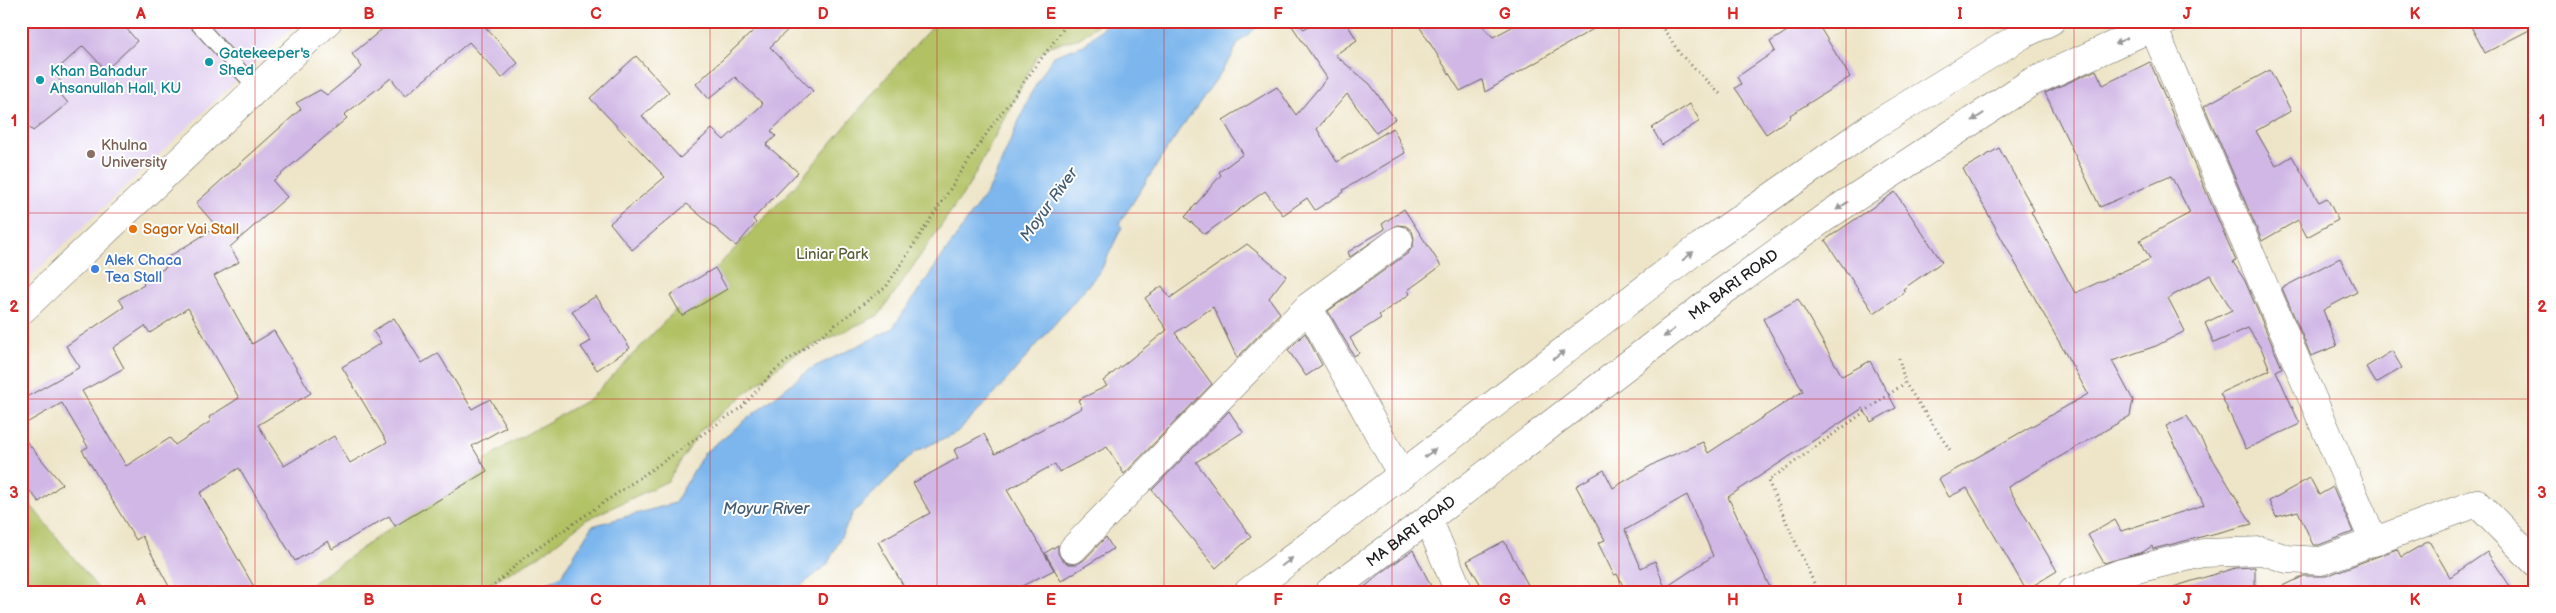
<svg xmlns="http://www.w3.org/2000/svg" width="2556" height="613" font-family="'Balsamiq Sans',sans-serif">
<rect width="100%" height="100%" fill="#fff"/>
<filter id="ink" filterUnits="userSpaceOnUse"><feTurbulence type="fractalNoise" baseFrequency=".02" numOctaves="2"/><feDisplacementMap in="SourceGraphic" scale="10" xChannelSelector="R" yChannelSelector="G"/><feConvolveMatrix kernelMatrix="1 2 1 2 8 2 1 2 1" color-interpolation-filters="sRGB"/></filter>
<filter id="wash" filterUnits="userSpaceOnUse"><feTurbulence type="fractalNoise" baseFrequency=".0096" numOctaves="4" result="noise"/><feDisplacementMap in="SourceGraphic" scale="20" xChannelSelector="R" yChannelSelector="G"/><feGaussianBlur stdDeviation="1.12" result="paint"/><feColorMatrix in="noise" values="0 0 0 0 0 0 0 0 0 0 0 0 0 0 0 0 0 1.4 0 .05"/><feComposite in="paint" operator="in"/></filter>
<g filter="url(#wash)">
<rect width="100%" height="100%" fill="#eee5c8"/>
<!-- built -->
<path fill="#e3d3f2" d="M21,21H299L21,286Z"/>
<!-- green -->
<path fill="#b1c163" stroke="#666e40" d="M937,21H1102L1080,38L1049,46L1036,58L968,187L879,315L791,356L700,431L668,481L586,520L541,555L496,580L482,592H300L507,445L591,398L795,186L896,66Z
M21,493L101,592H21Z"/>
<!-- water -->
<path fill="#7cb6ed" stroke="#4c6984" d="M1110,21H1264L1238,43L1231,58L1167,149L1119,224L1122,227L1101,270L992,397L957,432L915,452L853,513L827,565L793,592H532L561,576L592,526L675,503L704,453L810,369L892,329L991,186L1030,95L1053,56L1084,45Z"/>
<g id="blocks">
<!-- building -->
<path fill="#d0b7e5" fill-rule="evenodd" d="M21,21H120L137,41L106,70L83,46L53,73L65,86L58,91L68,103L33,131L21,120Z
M392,21H492L485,27L518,63L502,78L469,42L405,96L391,78L344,115L347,118L273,181L287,197L230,247L239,262L214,276L252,344L274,331L311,393L258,425L284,466L334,436L350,463L387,442L342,367L381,343L373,331L394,318L422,363L438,353L472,409L490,399L506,427L472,446L487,471L395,526L389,516L332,549L328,541L295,561L239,468L200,493L257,592H172L142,536L136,540L82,450L88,447L62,403L21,426V400L80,367L66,346L124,307L119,299L144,285L143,283L172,263L168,257L217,227L196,203L301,109L296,103L320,90L327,95L362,67L352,54ZM188,308L239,398L209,417L211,421L175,445L170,438L126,466L82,391L124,368L113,348L145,326L150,333Z
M764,21H797L770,47L813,91L771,131L776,136L766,145L798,172L753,219L756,223L736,246L687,204L632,250L610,223L665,177L590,98L636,56L669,92L642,116L680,158L712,129L724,140L763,104L735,77L709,99L696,84Z
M1316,21H1345L1357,40L1335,55L1370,84L1395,119L1376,133L1347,94L1317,129L1337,162L1393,128L1405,153L1343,190L1344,192L1315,210L1307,198L1283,215L1265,191L1205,234L1185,217L1221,175L1219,172L1243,154L1223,120L1277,87L1296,115L1327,78L1292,26L1296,22L1304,29Z
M1416,21H1478L1493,37L1523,21H1607L1485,92L1482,80L1460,91Z
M1803,21H1816L1850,77L1790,115L1791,117L1766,134L1735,88L1741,84L1737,77L1775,51L1770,42Z
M2468,21H2535V27L2485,53Z
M2150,62L2236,261L2233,262L2245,281L2282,368L2276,371L2300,424L2246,449L2220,393L2270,370L2262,350L2248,328L2214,343L2205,323L2232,310L2210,275L2168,298L2185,331L2156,346L2112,361L2133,400L2130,416L2008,487L2057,571L2026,590L1967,488L1949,497L1939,479L2088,394L1963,169L1999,148L2034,210L2031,212L2075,293L2150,259L2140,240L2190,213L2171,176L2100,207L2045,93L2096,70L2103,85Z
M2270,70L2291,111L2256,131L2276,166L2292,156L2319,202L2327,198L2338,220L2307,237L2298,220L2262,241L2204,106Z
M1690,104L1700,121L1662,145L1652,128Z
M1895,192L1942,262L1903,289L1905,292L1874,313L1825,240Z
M1404,209L1441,266L1408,290L1410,294L1379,315L1381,318L1350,338L1359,353L1354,356L1328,311L1408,253L1413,246L1414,238L1412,231L1406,226L1397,225L1350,257L1348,252L1385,229L1382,224Z
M1247,244L1286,276L1269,298L1280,313L1237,358L1213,307L1175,333L1212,384L1124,474L1107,447L1059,472L1055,464L1007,490L1054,570L1010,592H907L878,542L930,513L913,483L958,458L954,450L984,434L995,454L1082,408L1078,400L1107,386L1103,381L1167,330L1145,298L1162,286L1170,298Z
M2340,258L2357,292L2323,310L2337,346L2311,356L2282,288Z
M715,268L727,289L682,316L670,295Z
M596,296L630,348L597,370L581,347L591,341L572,311Z
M1798,299L1842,376L1870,361L1896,408L1871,422L1863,408L1728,497L1772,592H1626L1617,574L1614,575L1598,543L1605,540L1576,486L1604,470L1613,488L1659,461L1703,442L1708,453L1803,391L1763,319ZM1687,495L1713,556L1665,588L1655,561L1641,568L1625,530Z
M1305,333L1322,365L1306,376L1288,350Z
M2392,351L2402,368L2376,383L2366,367Z
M1229,411L1243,432L1196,462L1251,537L1216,568L1152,490Z
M2187,416L2252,524L2153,549L2152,546L2143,552L2104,563L2088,535L2115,520L2121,531L2204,505L2166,426Z
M21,435L62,484L39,502L21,480Z
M2310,478L2319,495L2333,487L2353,532L2319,545H2313L2298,511L2276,517L2269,501Z
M1106,537L1113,549L1061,581L1045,553L1058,545V553L1062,560L1069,564H1077L1084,560Z
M1504,541L1532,592H1485L1467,561Z
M2429,541L2450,577L2487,552L2514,592H2271L2304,576H2326L2397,549L2401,557Z
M1413,550L1434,592H1359L1381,573Z
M2255,567V592H2174L2173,587L2235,568Z"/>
</g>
</g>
<g filter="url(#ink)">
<use href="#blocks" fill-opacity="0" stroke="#666258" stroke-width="1"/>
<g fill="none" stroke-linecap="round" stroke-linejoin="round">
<!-- lane casing -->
<g stroke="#666258" stroke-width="16">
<path id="lane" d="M195,21L257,89"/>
</g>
<!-- street casing -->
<g stroke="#666258" stroke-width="29">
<path id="street" d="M2153,27L2374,542
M1308,307L1402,475
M21,311L328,21
M1428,519L1459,592
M1073,549L1308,307L1399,240
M2072,592L2121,573L2203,553L2263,551L2287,559L2321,561L2477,503L2535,562"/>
</g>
<!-- primary casing -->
<g stroke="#666258" stroke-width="29">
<g id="primary">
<path d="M1248,592L1701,246L1873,126L2022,35L2051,21"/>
<path id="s1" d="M1329,592L1428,519L1721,293L1830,214L2030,83L2166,21"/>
</g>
</g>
<!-- path -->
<path stroke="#666258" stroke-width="3" stroke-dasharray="1 4" stroke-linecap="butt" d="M1658,21L1681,55L1720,94
M1899,358L1905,383L1950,450
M487,592L525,557L742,407L775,370L886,287L991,127L1069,21
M1818,592L1768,481L1905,383"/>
<!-- lane -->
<use href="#lane" stroke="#fff" stroke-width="14"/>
<!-- street -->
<use href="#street" stroke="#fff" stroke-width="28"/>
<!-- primary -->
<use href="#primary" stroke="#fff" stroke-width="28"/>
</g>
<!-- one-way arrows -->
<defs><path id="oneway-solid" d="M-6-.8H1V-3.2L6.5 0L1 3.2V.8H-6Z" transform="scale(1.25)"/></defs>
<g fill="#999">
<use href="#oneway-solid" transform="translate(2121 41) rotate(156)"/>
<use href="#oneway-solid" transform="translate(1978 117) rotate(147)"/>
<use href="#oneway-solid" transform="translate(1842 206) rotate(147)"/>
<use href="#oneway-solid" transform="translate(1688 256) rotate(-38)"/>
<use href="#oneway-solid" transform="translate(1669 333) rotate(143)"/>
<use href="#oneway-solid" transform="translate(1559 355) rotate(-38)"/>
<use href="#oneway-solid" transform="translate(1430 453) rotate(-37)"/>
<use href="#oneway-solid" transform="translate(1287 562) rotate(-37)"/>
</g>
</g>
<!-- grid -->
<path fill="none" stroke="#d62828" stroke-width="1" stroke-opacity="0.55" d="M255,21V592M482,21V592M710,21V592M937,21V592M1164,21V592M1392,21V592M1619,21V592M1846,21V592M2074,21V592M2301,21V592M21,213H2535M21,399H2535"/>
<!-- markers -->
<g fill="#0f9aa8" stroke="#fff" stroke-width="2">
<circle cx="209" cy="62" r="5"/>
<circle cx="40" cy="80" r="5"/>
</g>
<circle fill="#8d6e63" stroke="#fff" stroke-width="2" cx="91" cy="154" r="5"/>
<circle fill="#e8710a" stroke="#fff" stroke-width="2" cx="133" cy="229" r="5"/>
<circle fill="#3f7fe0" stroke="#fff" stroke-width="2" cx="95" cy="269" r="5"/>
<g text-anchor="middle" stroke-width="4" stroke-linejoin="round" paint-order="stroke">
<!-- culture labels -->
<g font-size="15" fill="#0d838f" stroke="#fff" text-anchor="start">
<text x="219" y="58">Gatekeeper's<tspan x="219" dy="17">Shed</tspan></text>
<text x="50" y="76">Khan Bahadur<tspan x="50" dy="17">Ahsanullah Hall, KU</tspan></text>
</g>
<!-- education labels -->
<g font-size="15" fill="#785e54" stroke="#fff" text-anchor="start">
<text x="101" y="150">Khulna<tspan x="101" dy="17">University</tspan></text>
</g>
<!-- food labels -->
<g font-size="15" fill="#c56008" stroke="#fff" text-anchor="start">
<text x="143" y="234">Sagor Vai Stall</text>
</g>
<!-- park labels -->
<g font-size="15" fill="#585e38" stroke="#fff">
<text x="832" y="259">Liniar Park</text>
</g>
<!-- shop labels -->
<g font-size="15" fill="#366cbe" stroke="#fff" text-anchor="start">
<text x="105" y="265">Alek Chaca<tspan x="105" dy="17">Tea Stall</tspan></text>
</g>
<!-- street labels -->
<g font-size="15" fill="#1c1c1c" stroke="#fff">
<text dy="5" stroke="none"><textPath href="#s1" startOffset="508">MA BARI ROAD</textPath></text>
<text dy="5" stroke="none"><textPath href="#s1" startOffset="102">MA BARI ROAD</textPath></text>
</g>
<!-- water labels -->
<g font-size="16" font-style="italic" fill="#425a70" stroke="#fff">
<text transform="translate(1048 204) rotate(-54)" y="6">Moyur River</text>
<text x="766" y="514">Moyur River</text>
</g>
</g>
<!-- margin -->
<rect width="2556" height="613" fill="none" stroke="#fff" stroke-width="55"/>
<rect x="28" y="28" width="2500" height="558" fill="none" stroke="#d62828" stroke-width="2"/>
<g font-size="16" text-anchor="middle" font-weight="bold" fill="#d62828">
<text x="141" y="19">A</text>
<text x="369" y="19">B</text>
<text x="596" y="19">C</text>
<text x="823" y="19">D</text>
<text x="1051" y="19">E</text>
<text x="1278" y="19">F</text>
<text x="1505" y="19">G</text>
<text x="1733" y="19">H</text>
<text x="1960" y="19">I</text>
<text x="2187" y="19">J</text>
<text x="2415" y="19">K</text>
<text x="14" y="126">1</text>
<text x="2542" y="126">1</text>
<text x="14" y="312">2</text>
<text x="2542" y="312">2</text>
<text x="14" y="498">3</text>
<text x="2542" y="498">3</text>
<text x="141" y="605">A</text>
<text x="369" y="605">B</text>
<text x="596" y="605">C</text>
<text x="823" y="605">D</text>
<text x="1051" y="605">E</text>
<text x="1278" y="605">F</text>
<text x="1505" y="605">G</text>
<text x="1733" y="605">H</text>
<text x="1960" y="605">I</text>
<text x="2187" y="605">J</text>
<text x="2415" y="605">K</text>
</g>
</svg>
